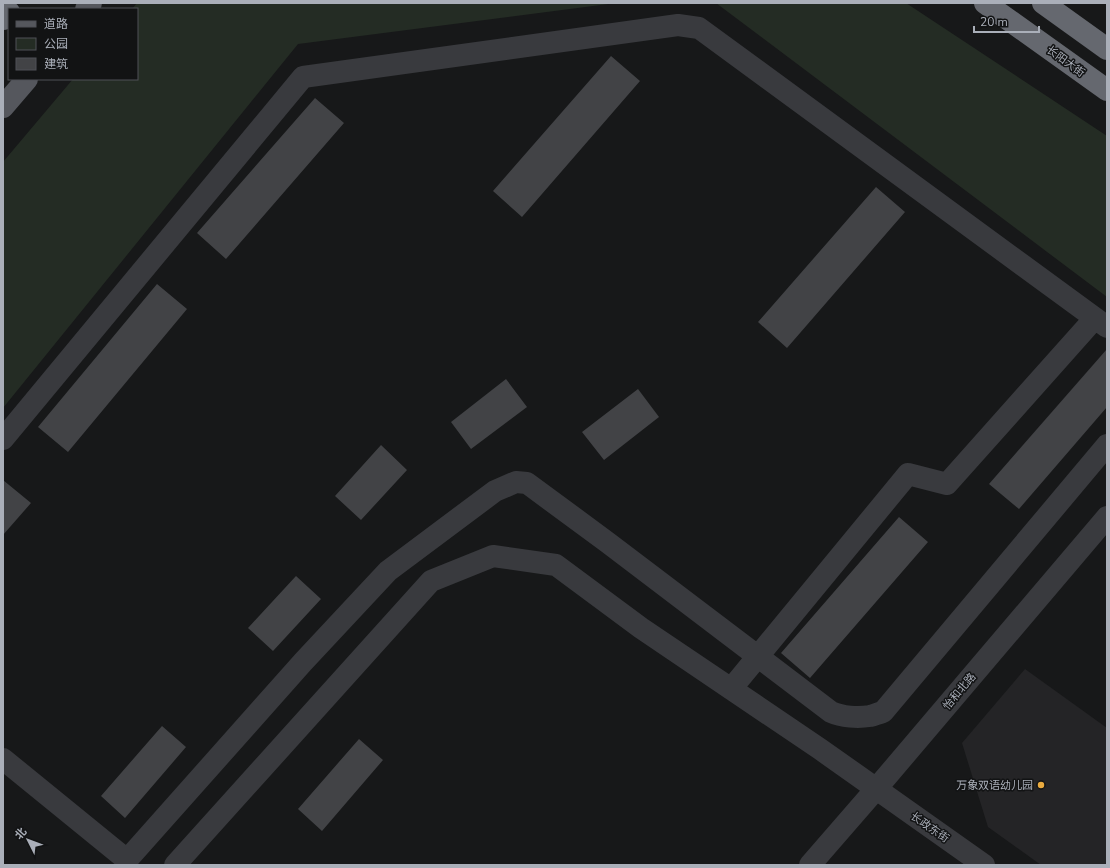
<svg xmlns="http://www.w3.org/2000/svg" width="1110" height="868" font-family="'Nunito Sans','Noto Sans SC',sans-serif">
<rect width="100%" height="100%" fill="#171819"/>
<!-- built -->
<path fill="#242426" d="M1025,669L1107,728V865H1041L988,827L962,743Z"/>
<!-- green -->
<path fill="#242c24" d="M137,3H616L298,44L3,408V162L73,79H137V9H132Z
M716,3H906L1107,136V297Z"/>
<!-- building -->
<path fill="#424346" d="M611,56L640,81L522,217L493,191Z
M315,98L344,123L226,259L197,233Z
M876,187L905,212L787,348L758,322Z
M157,284L187,309L68,452L38,427Z
M1107,349V407L1019,509L989,484Z
M506,379L527,407L471,449L451,422Z
M638,389L659,417L604,460L582,432Z
M381,445L407,470L361,520L335,496Z
M3,480L31,503L3,535Z
M899,517L928,542L810,678L781,653Z
M296,576L321,599L273,651L248,628Z
M162,726L186,747L125,818L101,796Z
M359,739L383,760L322,831L298,809Z"/>
<g fill="none" stroke-linecap="round" stroke-linejoin="round">
<!-- minor -->
<path stroke="#393a3e" stroke-width="22" d="M3,439L303,77L678,25L699,28L1107,327
M731,689L908,474L947,484L1095,318
M3,759L127,860L303,662L388,571L495,491L516,482L527,483L607,542L831,712C842,717 858,718 870,716C874,715 879,713 883,712L1107,445
M175,865L431,581L493,556L556,565L641,628L820,749L984,865
M810,865L876,789L1107,517"/>
<!-- major -->
<path stroke="#55575d" stroke-width="22" d="M86,9L91,3
M3,107L27,79"/>
<!-- highway -->
<path stroke="#65686f" stroke-width="22" d="M985,3L1107,90
M1043,3L1107,49
M3,19L9,12"/>
</g>
<!-- markers -->
<circle fill="#eaab3f" stroke="#121314" stroke-width="1.5" cx="1041" cy="785" r="4"/>
<g text-anchor="middle" stroke-width="3" stroke-linejoin="round" paint-order="stroke">
<!-- street labels -->
<g font-size="11" fill="#aaafb9" stroke="#121314">
<text transform="translate(1066 61) rotate(36)" y="4">长阳大街</text>
<text transform="translate(959 691) rotate(-50)" y="4">怡和北路</text>
<text transform="translate(930 827) rotate(35)" y="4">长政东街</text>
</g>
<!-- poi labels -->
<g font-size="11" fill="#aaafb9" stroke="#121314" text-anchor="end">
<text x="1033" y="789">万象双语幼儿园</text>
</g>
</g>
<!-- border -->
<rect width="1110" height="868" fill="none" stroke="#aaafb9" stroke-width="8"/>
<!-- legend -->
<rect x="8" y="8" width="130" height="72" fill="#121314" stroke="#4f5156"/>
<rect x="16" y="21" width="20" height="6" fill="#55575d" stroke="#4f5156"/>
<text x="44" y="28" font-size="12" fill="#aaafb9">道路</text>
<rect x="16" y="38" width="20" height="12" fill="#242c24" stroke="#4f5156"/>
<text x="44" y="48" font-size="12" fill="#aaafb9">公园</text>
<rect x="16" y="58" width="20" height="12" fill="#424346" stroke="#4f5156"/>
<text x="44" y="68" font-size="12" fill="#aaafb9">建筑</text>
<!-- north arrow -->
<g transform="translate(28 840) rotate(312)" stroke="#121314" stroke-width="3" paint-order="stroke">
<path d="M0-3L7 15L0 10L-7 15Z" fill="#aaafb9"/>
<text y="-6" font-size="11" font-weight="bold" text-anchor="middle" fill="#aaafb9">北</text>
</g>
<!-- scale -->
<path d="M974 26v6h65v-6" fill="none" stroke="#aaafb9" stroke-width="2"/>
<text x="980" y="26" font-size="12" fill="#aaafb9" stroke="#121314" stroke-width="3" paint-order="stroke">20 m</text>
</svg>
